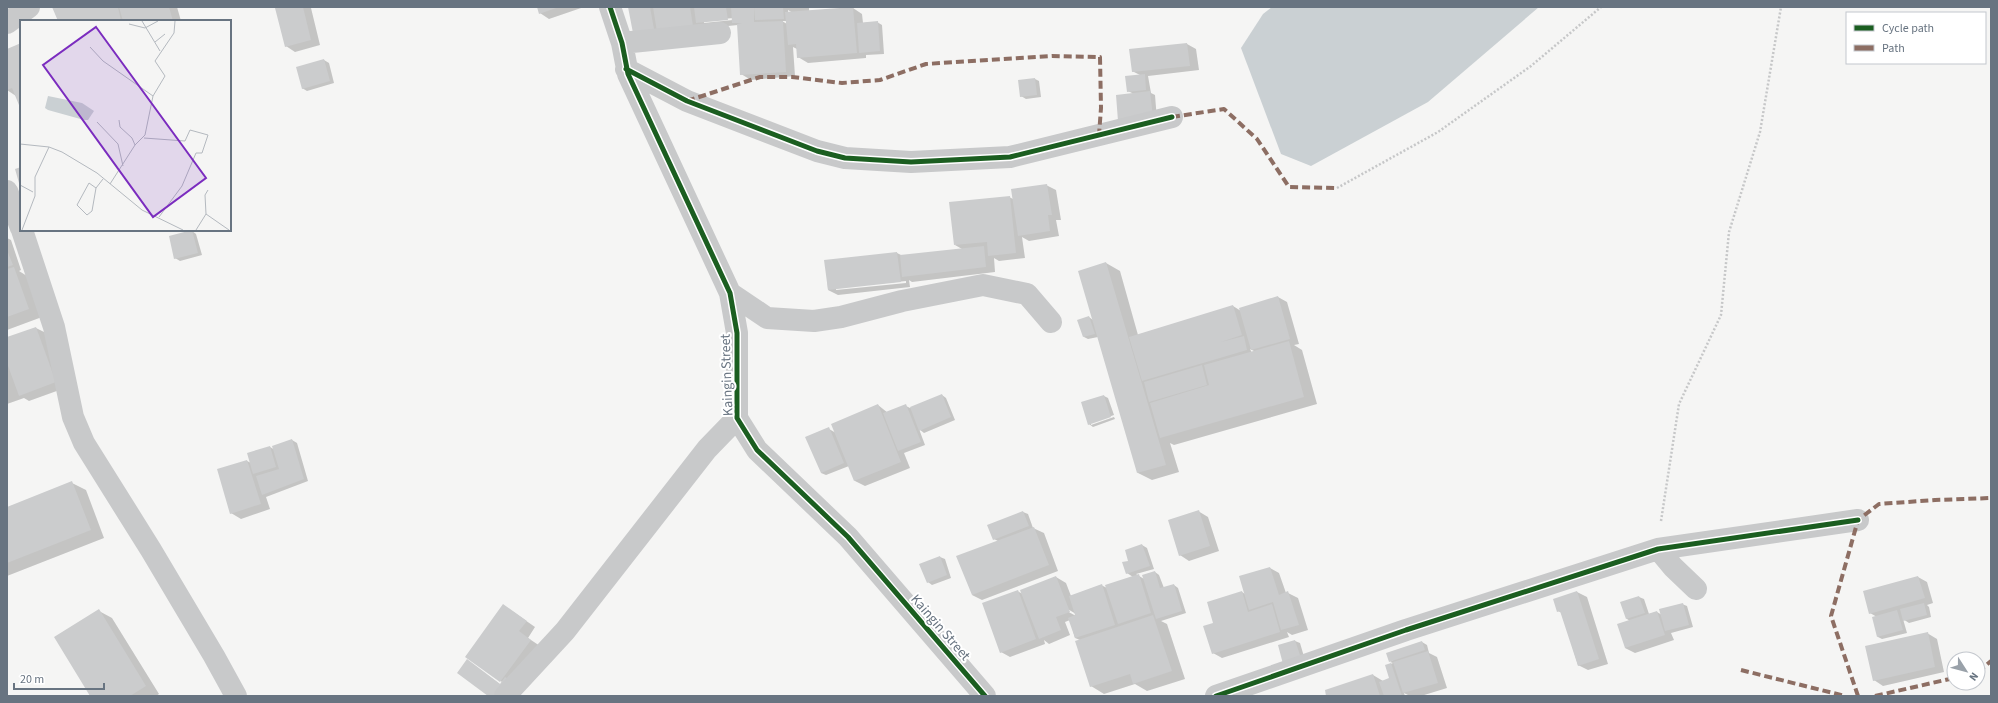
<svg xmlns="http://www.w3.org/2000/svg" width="1998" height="703" font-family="'Source Sans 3',sans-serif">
<rect width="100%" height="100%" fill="#f5f5f4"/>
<!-- water -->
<path fill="#cad0d3" d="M1272,7H1539L1428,102L1311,166L1281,154L1241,48L1263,14Z"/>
<!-- shadow -->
<path fill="#0003" fill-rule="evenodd" d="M53,7H177L181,21H59Z
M283,7L311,8L320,45L295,52L286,46Z
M538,7H584L549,19L540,13Z
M629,7H809V12L853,8L862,14L863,23L877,22L882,25L884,54L866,55V58L808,63L798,57L797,49L793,47L795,76L751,80L741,74L738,25L638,35ZM788,10L793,13H788ZM733,18V20L704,23V21ZM782,21H787V24Z
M21,44V107L16,96L7,90V50Z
M1187,44L1196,49L1199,70L1148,76L1151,93L1155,95L1157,120L1134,94L1128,91L1140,75L1132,71Z
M324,60L329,63L334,83L307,91L302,88Z
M1035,79L1039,81L1041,97L1026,99L1021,96Z
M1046,185L1056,190L1061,220H1056L1059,236L1029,241L1022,237L1025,258L999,261L994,258L995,272L912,282L909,280L910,287L838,295L828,290L826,261L897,253L903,256L962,249L955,245L1009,197L1013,199ZM906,281V283L836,290V288Z
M192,231L196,234L202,255L180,261L175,258Z
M7,238L11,240L21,270L19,271L27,276L42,317L7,330Z
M1106,263L1120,271L1138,335L1233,306L1241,311L1278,297L1287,302L1299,344L1294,345L1302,350L1317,404L1174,445L1170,443L1179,472L1152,480L1138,473L1098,337L1088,339L1084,337L1089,317L1093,320ZM1250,349L1256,352L1252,353Z
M36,328L46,333L65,388L29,401L24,398L7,404V338Z
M942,395L946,398L955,420L924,433L919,429L925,445L904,453L910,468L865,486L855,481L849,466L826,475L821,473L829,429L836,433L878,405L888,413L906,406L910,408Z
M1104,396L1108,398L1114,415L1091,423V425L1114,417L1115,419L1093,427L1089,424Z
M292,440L297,443L308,481L266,497L270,509L241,519L231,513L247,461L251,463L270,447L275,450Z
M72,483L86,490L104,538L7,576V508Z
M1198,511L1208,517L1219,551L1189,561L1180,555Z
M1023,512L1028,514L1033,528L1044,533L1058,571L982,600L972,595L998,541L994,539Z
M1142,545L1147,548L1154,569L1136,574L1144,579L1155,572L1159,575L1164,588L1174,585L1178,588L1186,613L1161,621L1167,624L1185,679L1147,691L1135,684L1104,694L1091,686L1080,640L1075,638L1070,620L1065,622L1070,635L1049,644L1044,640L1045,644L1010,657L1001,652L1017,591L1023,594L1056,577L1066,583L1071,596L1101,585L1107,588L1133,577L1127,573L1130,561ZM1066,608L1076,614V616L1065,610Z
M940,557L945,559L951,578L932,585L928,582Z
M1270,568L1279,573L1286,593H1288L1298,598L1308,630L1292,635L1287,632L1289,637L1222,658L1213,653L1214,624L1242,592L1245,594Z
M1918,577L1927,582L1933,603L1927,605L1929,607L1931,617L1909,623L1903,619L1907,633L1882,639L1878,637L1877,617L1870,613Z
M1577,592L1587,597L1608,664L1588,670L1578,665L1562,613L1558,611Z
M1639,597L1644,599L1649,614L1657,612L1662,615L1682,604L1687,606L1693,627L1671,633L1674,640L1635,653L1625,648L1630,621L1627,619L1621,603Z
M99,611L112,618L159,694L156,696H91Z
M512,611L535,627L528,638L540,646L490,696L471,663L501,685L502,682L466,656Z
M1927,633L1937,639L1944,672L1883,686L1874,680Z
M1295,641L1300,643L1305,660L1279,646Z
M1422,642L1427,645L1429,653L1437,657L1447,688L1421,696H1410L1404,693L1405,696H1327L1373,675L1383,681L1390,679L1386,666L1393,663L1390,662Z"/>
<!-- building -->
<path fill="#cbcccd" d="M52,7H118L121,21H64L63,19L58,21Z
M119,7H169L173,21H123Z
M278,7H303L311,40L285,47L275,8Z
M537,7H559L539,14Z
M628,7H650L654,29L633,33Z
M653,7H690L693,26L657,32Z
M694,7H726L728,20L696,23Z
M731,7H754V22L783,21L786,72L740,75L737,24L742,23H732Z
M754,7H783L784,19L755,20Z
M853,7L857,53L797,58L796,44L788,45L785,12Z
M878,21L880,51L859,53L857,23Z
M21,43V110L12,88L7,90V49Z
M1187,43L1190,66L1132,72L1129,49Z
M324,59L330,81L302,89L296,67Z
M1145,74L1146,90L1127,92L1125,76Z
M1035,78L1037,95L1020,97L1018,80Z
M1150,91L1153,117L1118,121L1116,95Z
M21,167V190L15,169Z
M1047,184L1052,215H1048L1050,231L1018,236L1011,189Z
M1010,196L1016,253L988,256L987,242L954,245L949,202Z
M192,230L198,253L174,259L169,236Z
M984,246L986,267L902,277L900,255Z
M7,250L13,265L7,267Z
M897,252L901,282L828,290L824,260Z
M1106,262L1166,465L1137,473L1078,271Z
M14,267L29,309L7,317V269Z
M1278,296L1290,339L1251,350L1239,308Z
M1233,305L1242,335L1221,342L1244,336L1247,350L1142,381L1129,337Z
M1089,316L1095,334L1083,337L1077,320Z
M36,327L56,382L19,396L7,363V337Z
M1289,341L1304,397L1160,438L1150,403L1209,385L1204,365Z
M1202,365L1207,385L1149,402L1144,382Z
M942,394L951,417L919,431L910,407Z
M1104,395L1111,417L1088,425L1081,402Z
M878,404L901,462L854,481L831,424Z
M906,404L921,442L898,451L883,413Z
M829,427L844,463L821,473L805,437Z
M292,439L304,479L262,495L256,476L279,469L272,446Z
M270,446L276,467L253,474L247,453Z
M247,460L261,504L230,514L217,469Z
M72,481L91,530L7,563V507Z
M1199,510L1210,546L1179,556L1168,520Z
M1023,511L1029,526L993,540L987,525Z
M1034,527L1049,565L972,595L956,556Z
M1142,544L1150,566L1126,574L1122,562L1128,561L1125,550Z
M940,556L947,575L927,583L919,564Z
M1270,567L1279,595L1288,591L1299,625L1281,630L1273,602L1249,610L1239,576Z
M1155,571L1160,588L1174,584L1182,611L1156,619L1142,575Z
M1139,574L1151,613L1118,624L1105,585Z
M1056,576L1070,612L1056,617L1061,630L1039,639L1020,590Z
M1918,576L1925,598L1869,614L1863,591Z
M1102,584L1115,625L1075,638L1068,618L1075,615L1069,596Z
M1018,590L1036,639L1000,653L982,603Z
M1242,591L1248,612L1272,604L1280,632L1212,654L1203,626L1213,623L1207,602Z
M1577,591L1599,659L1578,666L1560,611L1557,612L1553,599Z
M1639,596L1645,613L1626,619L1620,602Z
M1683,603L1689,625L1665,631L1659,609Z
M1924,603L1927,615L1903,621L1900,609Z
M503,604L527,621L519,631L531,640L500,682L465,657Z
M99,609L146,686L130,696H90L54,637Z
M1897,610L1903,630L1877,637L1872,617Z
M1657,611L1665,635L1625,648L1617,624Z
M1153,615L1172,671L1133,684L1130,674L1090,687L1075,641Z
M1928,632L1935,667L1873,681L1865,646Z
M1295,640L1301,658L1283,664L1278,645Z
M1422,641L1425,650L1389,662L1386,653Z
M1428,651L1438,683L1403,693L1393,662Z
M467,659L500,684L505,677L512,682L502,696H488L457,673Z
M1391,663L1402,696H1384L1379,682L1389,678L1385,665Z
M1373,674L1380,696H1326L1325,690Z"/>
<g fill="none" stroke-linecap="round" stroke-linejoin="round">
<!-- path -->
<path stroke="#c6c7c8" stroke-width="2.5" stroke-dasharray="2 2" stroke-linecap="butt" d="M1337,188L1438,132L1531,66L1601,7
M1661,521L1679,404L1721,315L1729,232L1760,132L1781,7"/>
<!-- minor -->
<path stroke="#c8c9ca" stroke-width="22" d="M610,7L622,43L628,74L730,293L737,333V418L757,450L848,537L985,696
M7,23L29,7
M622,43L720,33
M626,69L687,101L817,151L845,158L911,162L1010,157L1172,117
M7,191L21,228
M22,230L54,327L73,417L84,443L151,550L214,656L236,696
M730,293L767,318L814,321L841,317L902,301L983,285L1027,294L1051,322
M1658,549L1673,567L1696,589
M505,696L565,631L707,449L737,418
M1216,696L1406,630L1658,549L1858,520"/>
<!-- quiet -->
<path stroke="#8d6e63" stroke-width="4" stroke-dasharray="8 4" stroke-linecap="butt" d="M687,101L760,77H792L842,83L880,80L926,64L1052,56L1100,57L1101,108L1099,135
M1172,117L1224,109L1257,139L1289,187L1337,188
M1741,670L1845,696
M1978,672L1991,661
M1858,696L1831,616L1858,520L1879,504L1935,500L1991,498
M1875,696L1954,678"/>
<!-- cycleway casing -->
<g stroke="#fff" stroke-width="8">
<path id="cycleway" d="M610,7L622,43L628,74L730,293L737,333V418L757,450L848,537L985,696
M626,69L687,101L817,151L845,158L911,162L1010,157L1172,117
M1216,696L1406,630L1658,549L1858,520"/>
</g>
<!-- cycleway -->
<use href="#cycleway" stroke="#1b5e20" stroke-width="5"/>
</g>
<g text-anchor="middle" stroke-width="4" stroke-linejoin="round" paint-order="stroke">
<!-- street labels -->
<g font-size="14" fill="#687481" stroke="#fff">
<text transform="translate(726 375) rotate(-92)" y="5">Kaingin Street</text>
<text transform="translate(941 627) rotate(49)" y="5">Kaingin Street</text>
</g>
</g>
<!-- overview -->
<g transform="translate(20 20)">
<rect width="211" height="211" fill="#f5f5f4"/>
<path d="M28,76L62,83L74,91L68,100H64L28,90L25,88Z" fill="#cad0d3"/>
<path fill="none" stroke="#b4b9bf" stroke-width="1" d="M122,1L140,31M109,4L125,8L138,1M135,22L145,14M70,27L83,41L133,76M99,100L100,107L112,118L115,125M77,102L98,124L103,146M124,118L165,121L170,110L188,115L182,133H176L162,166L139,197M0,124L29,127L42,132L77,153L122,190L163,210M90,164L115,125L125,115L133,76L145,56L135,41L154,13L155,1M0,165L13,172M76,168L69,163L57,185L67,195L72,191L76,168L83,159M186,194L209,210M2,210L15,176V157L29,127M176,210L186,194L185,175L188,170"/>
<path fill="#7b2cbf" fill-opacity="0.15" stroke="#7b2cbf" stroke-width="2" d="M76,7L186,158L133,197L23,45Z"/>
<rect width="211" height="211" fill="none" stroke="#687481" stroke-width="2"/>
</g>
<!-- border -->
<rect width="1998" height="703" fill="none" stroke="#687481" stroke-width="16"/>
<!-- legend -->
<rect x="1846" y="12" width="140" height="52" fill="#ffffff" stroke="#c3c7cd"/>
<rect x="1854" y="25" width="20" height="6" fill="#1b5e20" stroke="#c3c7cd"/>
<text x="1882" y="32" font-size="12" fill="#687481">Cycle path</text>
<rect x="1854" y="45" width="20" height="6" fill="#8d6e63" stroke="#c3c7cd"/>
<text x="1882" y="52" font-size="12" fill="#687481">Path</text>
<!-- north arrow -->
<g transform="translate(1966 671) rotate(126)"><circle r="19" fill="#ffffff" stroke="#c3c7cd"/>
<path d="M0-3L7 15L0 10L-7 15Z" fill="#99a1a9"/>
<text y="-6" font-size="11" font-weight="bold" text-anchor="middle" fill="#687481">N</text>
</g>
<!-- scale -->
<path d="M14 683v6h90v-6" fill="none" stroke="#687481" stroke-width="2"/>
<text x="20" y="683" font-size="12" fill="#687481" stroke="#ffffff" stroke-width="3" paint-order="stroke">20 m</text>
</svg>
